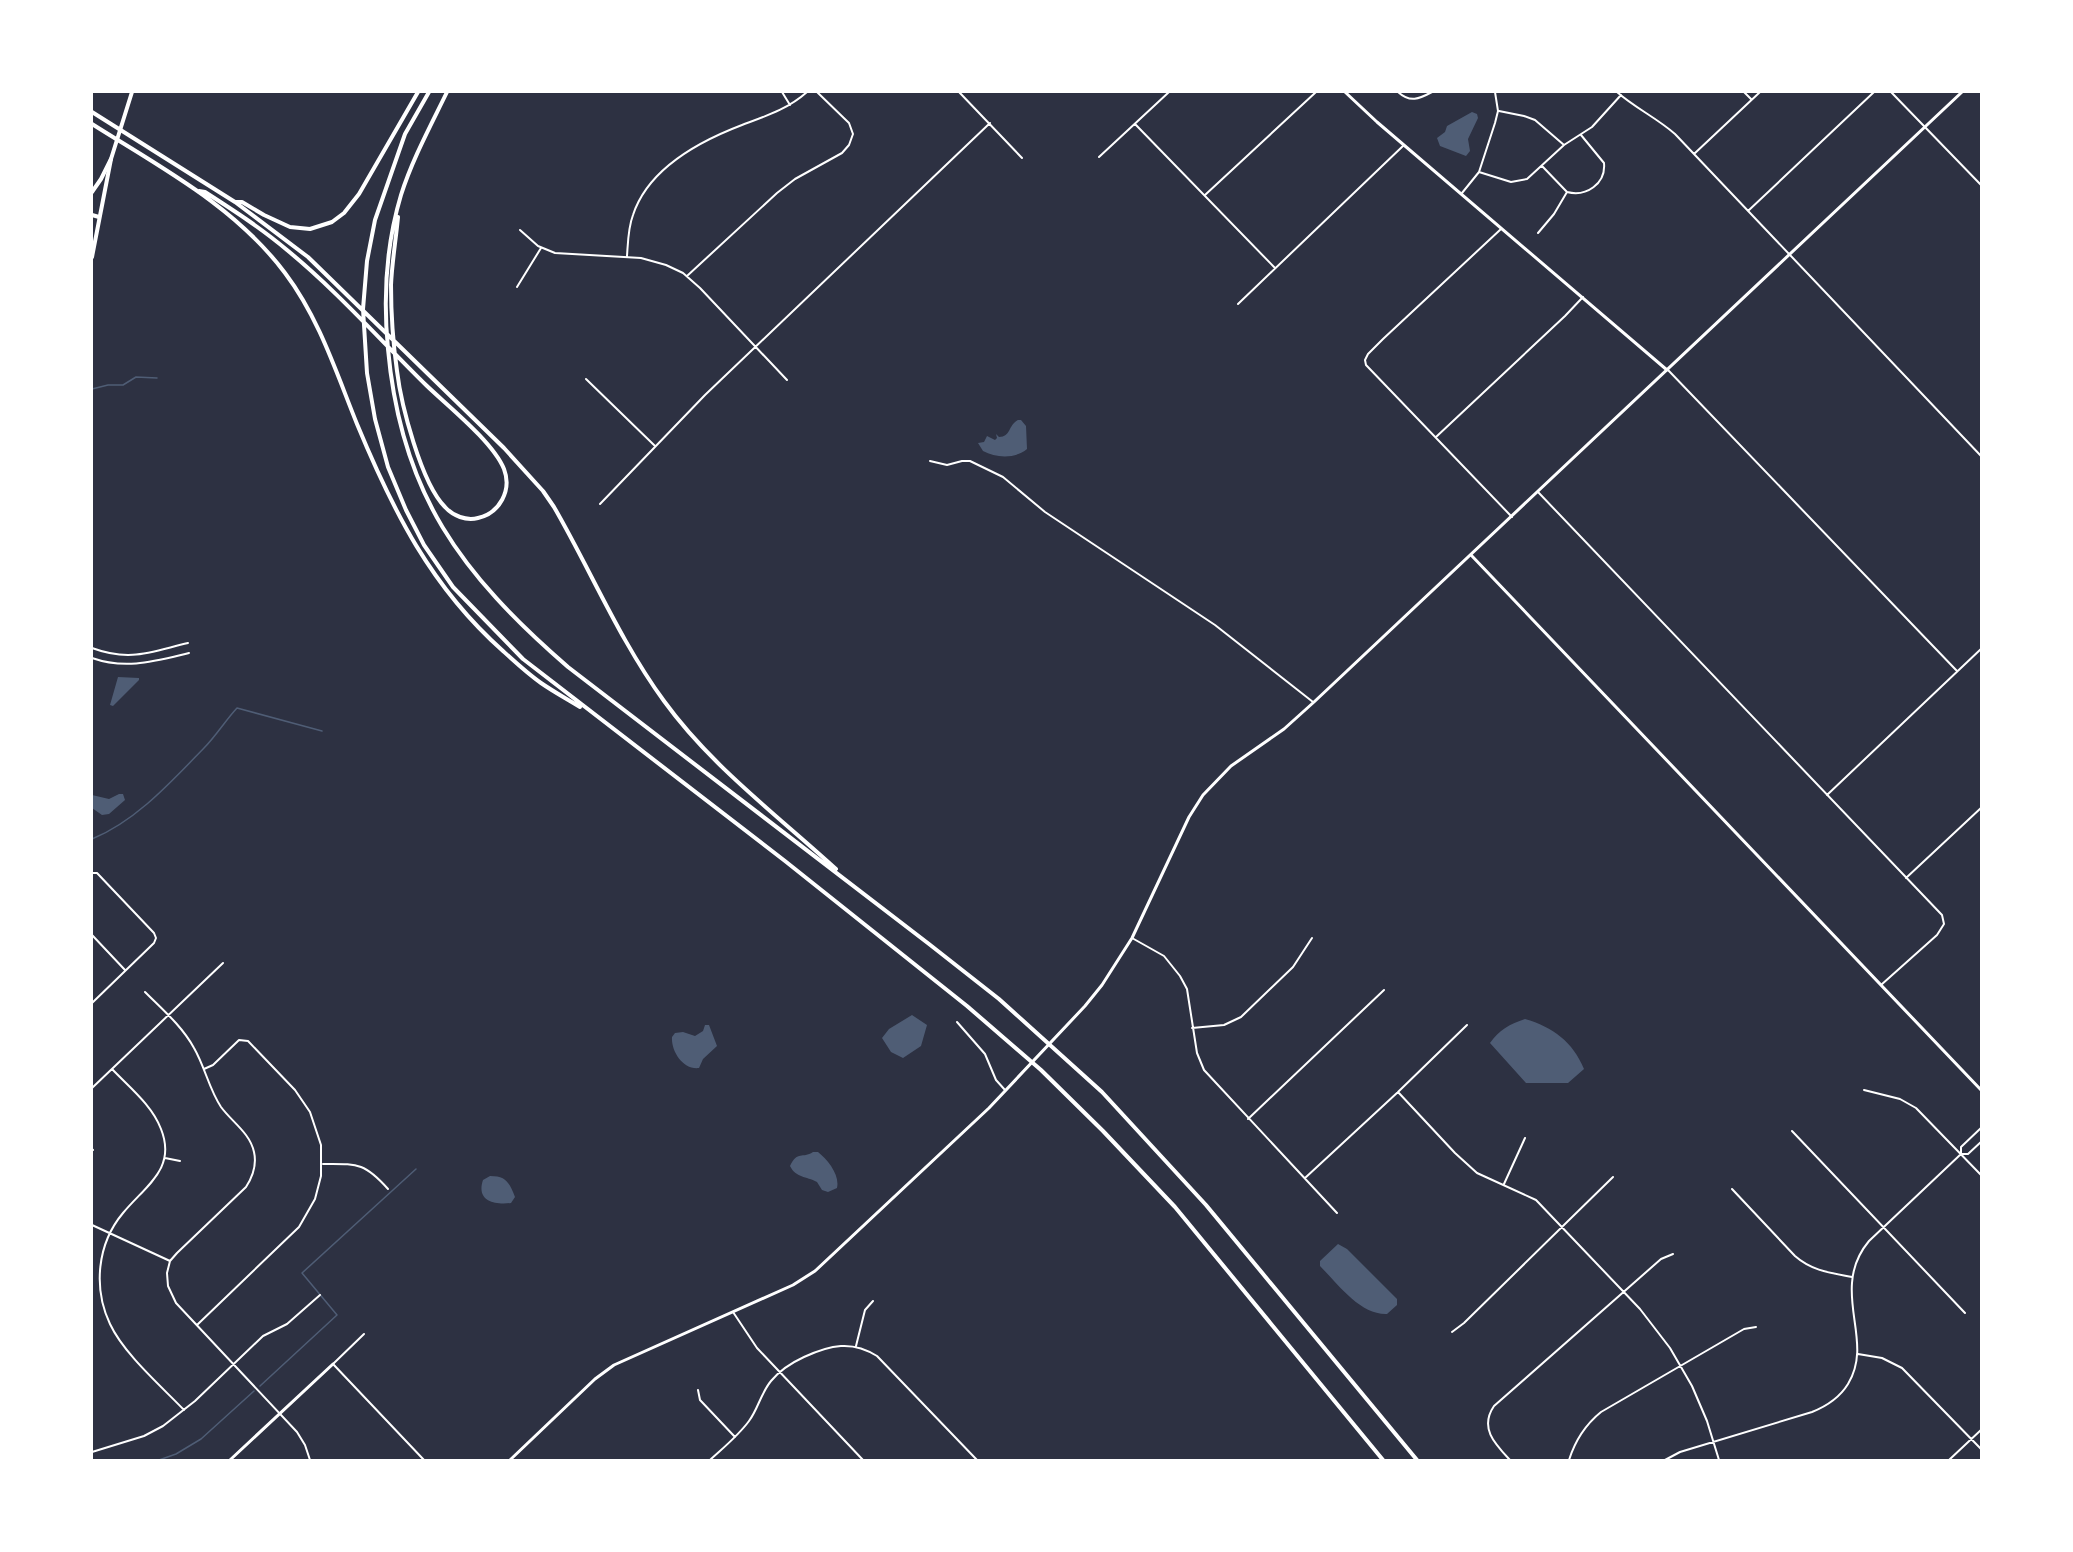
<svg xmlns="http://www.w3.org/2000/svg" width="2073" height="1552" font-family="Raleway,sans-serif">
<rect width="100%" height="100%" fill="#2d3142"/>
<!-- water -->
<path fill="#4f5d75" d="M1472,112L1477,114L1478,118L1468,139L1470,151L1466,156L1440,146L1437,138L1445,132L1447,126Z
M1018,420H1021L1026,426L1027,449C1015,459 996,458 983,451L978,443L984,442L987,436L995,440L997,438L996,434L999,437C1011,437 1008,425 1018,420Z
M118,677L139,678V680L113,706L110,705Z
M119,794H123L125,800L109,814L102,815L92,808V795L109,799Z
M912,1015L927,1025L921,1046L903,1058L891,1052L882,1038L889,1029Z
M1525,1019C1553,1027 1573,1042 1584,1069L1568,1083H1526L1490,1043C1499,1030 1510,1024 1525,1019Z
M705,1025H709L717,1046L703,1059L699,1068C683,1070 671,1051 672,1037L675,1033L683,1032L695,1036L703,1031Z
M813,1152H818C828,1160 840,1175 837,1188L828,1192L822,1190L817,1182C806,1176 796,1178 790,1166C798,1150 802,1159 813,1152Z
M490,1176C506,1176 509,1182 515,1197L511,1203C494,1205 476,1201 483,1180Z
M1338,1244L1347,1249L1397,1299V1305L1387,1314C1360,1315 1338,1284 1320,1266V1261Z"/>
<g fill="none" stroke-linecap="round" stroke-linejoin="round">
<!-- stream -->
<path stroke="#4f5d75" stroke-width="1.5" d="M92,389L108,385H123L136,377L157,378
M92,839C136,821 171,782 204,748C216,736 225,721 237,708L322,731
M260,1386L337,1315L302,1273L416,1169
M159,1460L176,1454L201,1439L254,1391"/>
<!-- minor -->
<path stroke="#fff" stroke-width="2" d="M782,92L790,105
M959,92L1022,158
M1398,92C1410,103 1419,99 1432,92
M1617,92C1635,108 1657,118 1675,134L1982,457
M1744,92L1751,99
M1891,92L1982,186
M1499,111L1524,116L1535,120L1564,145
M1135,124L1275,268
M1694,154L1760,92
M1099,157L1169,92
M1542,166L1567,192C1586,197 1606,184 1604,163L1581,135
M1479,172L1511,182L1527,179L1564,145L1592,127L1621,95
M1462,193L1479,172L1495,123L1498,111L1495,92
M1205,195L1316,92
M1748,211L1874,92
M1501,229L1383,339L1368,354L1365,360L1366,365L1512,517
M520,230L538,246L555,253L641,258L666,265L683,273L700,288L787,380
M1538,233L1554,214L1567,192
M627,256C628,242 628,228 633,215C648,169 700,141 742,125C766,116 788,109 807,92
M687,276L777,193L795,179L842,153L849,145L853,134L849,123L817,92
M517,287L541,248
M1238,304L1404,145
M1668,370L1957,671
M586,379L655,446
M1436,437L1565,316L1583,297
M930,461L947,465L962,461H970L1003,477L1045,512L1215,625L1313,702
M1538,492L1942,915L1944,924L1937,935L1881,985
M600,504L705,395L990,123
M92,648C130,662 150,652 188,643
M92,658C126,670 155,661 189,653
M1827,795L1982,648
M92,873H97L154,933L156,938L154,943L92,1003
M1906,878L1982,807
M92,935L125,970
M1132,938L1164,956L1180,976L1187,989L1197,1053L1204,1070L1337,1213
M145,992C162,1009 182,1026 194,1048C205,1067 209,1089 221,1107C232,1122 250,1133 254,1152C257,1165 253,1176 246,1187L177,1253L170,1261L167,1273L168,1286L176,1303L297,1432L305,1445L310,1460
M957,1022L985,1054L996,1080L1005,1090
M1192,1028L1224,1025L1241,1017L1293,967L1312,938
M112,1069C129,1087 152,1105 161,1129C177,1169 145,1186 123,1213C97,1244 93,1288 110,1324C124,1354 161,1386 184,1410
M92,1088L223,963
M1864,1090L1900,1099L1916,1108L1982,1176
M1398,1092L1455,1153L1477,1173L1536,1200L1640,1309L1670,1348L1692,1386L1707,1421L1719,1460
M1248,1119L1384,990
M1792,1131L1965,1313
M92,1149L93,1150
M1961,1154H1968L1982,1141
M165,1158L180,1161
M323,1164C357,1164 364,1162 388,1189
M1305,1178L1398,1092L1467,1025
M1504,1184L1525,1138
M1732,1189L1795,1256C1812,1271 1831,1273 1852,1277
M92,1225L170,1261
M733,1312L757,1348L863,1460
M197,1325L299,1227L315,1199L321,1176V1145L310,1112L295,1090L248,1041L239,1040L213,1065L204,1069
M1452,1332L1464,1323L1613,1177
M364,1334L333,1364L424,1460
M856,1346L865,1310L873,1301
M1858,1354L1882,1358L1902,1368L1982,1450
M698,1390L700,1400L735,1437
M92,1452L144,1436L163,1426L195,1401L263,1336L287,1324L320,1295
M710,1460C723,1448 738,1436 749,1421C758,1409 761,1393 771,1381C780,1370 791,1363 804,1357C830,1345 852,1340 877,1356L977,1460
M1510,1460C1495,1444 1479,1428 1494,1406L1661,1259L1673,1254
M1569,1460C1575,1441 1585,1425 1601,1412L1744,1329L1756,1327
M1665,1460L1680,1452L1812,1412C1827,1406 1840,1397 1848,1384C1868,1351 1849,1318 1852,1283C1853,1267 1859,1253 1869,1241L1961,1154V1147L1982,1127
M1949,1460L1982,1429"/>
<!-- tertiary -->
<path stroke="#fff" stroke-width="3" d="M230,1460L333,1364"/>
<!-- secondary -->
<path stroke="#fff" stroke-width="3" d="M1345,92L1377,122L1667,370
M1471,555L1982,1091
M510,1460L595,1379L614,1365L793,1285L815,1271L989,1108L1085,1006L1102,985L1132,938L1189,817L1203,795L1231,766L1284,729L1314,702L1962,92"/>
<!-- primary -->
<path stroke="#fff" stroke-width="4" d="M92,257L111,159L132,92"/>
<!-- motorway -->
<path stroke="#fff" stroke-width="4" d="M429,92L405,134L375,220L367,261L363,309L367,373L375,419L388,467L406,510L424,545L453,587L523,659L785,861L967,1006L1041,1070L1103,1131L1175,1207L1383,1460
M447,92C431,125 412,160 401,195C386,245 383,297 388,349C401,494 461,574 568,667L929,944L999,999L1102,1092L1206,1205L1417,1460
M92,112L235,202L308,257L504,448L543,491L554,507C591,571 620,641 664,701C711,766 777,815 836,869
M92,124C160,167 235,206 285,273C319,318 336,372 357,424C393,511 431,587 503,651C515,662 528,674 541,683C554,692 567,699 580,707
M199,191L205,192C233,210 261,228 287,250C337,291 381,341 427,386C449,407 493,442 504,469C512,490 500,513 478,518C466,521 453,516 445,507C421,483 401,404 397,371C393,343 391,313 391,285C392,262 396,239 398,217
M92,192L101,179L111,159
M236,202H242L264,215L290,227L310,229L332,222L344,213L359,194L418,92
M92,215L99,217"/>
</g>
<!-- border -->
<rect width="2073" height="1552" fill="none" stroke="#ffffff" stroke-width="186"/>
</svg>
